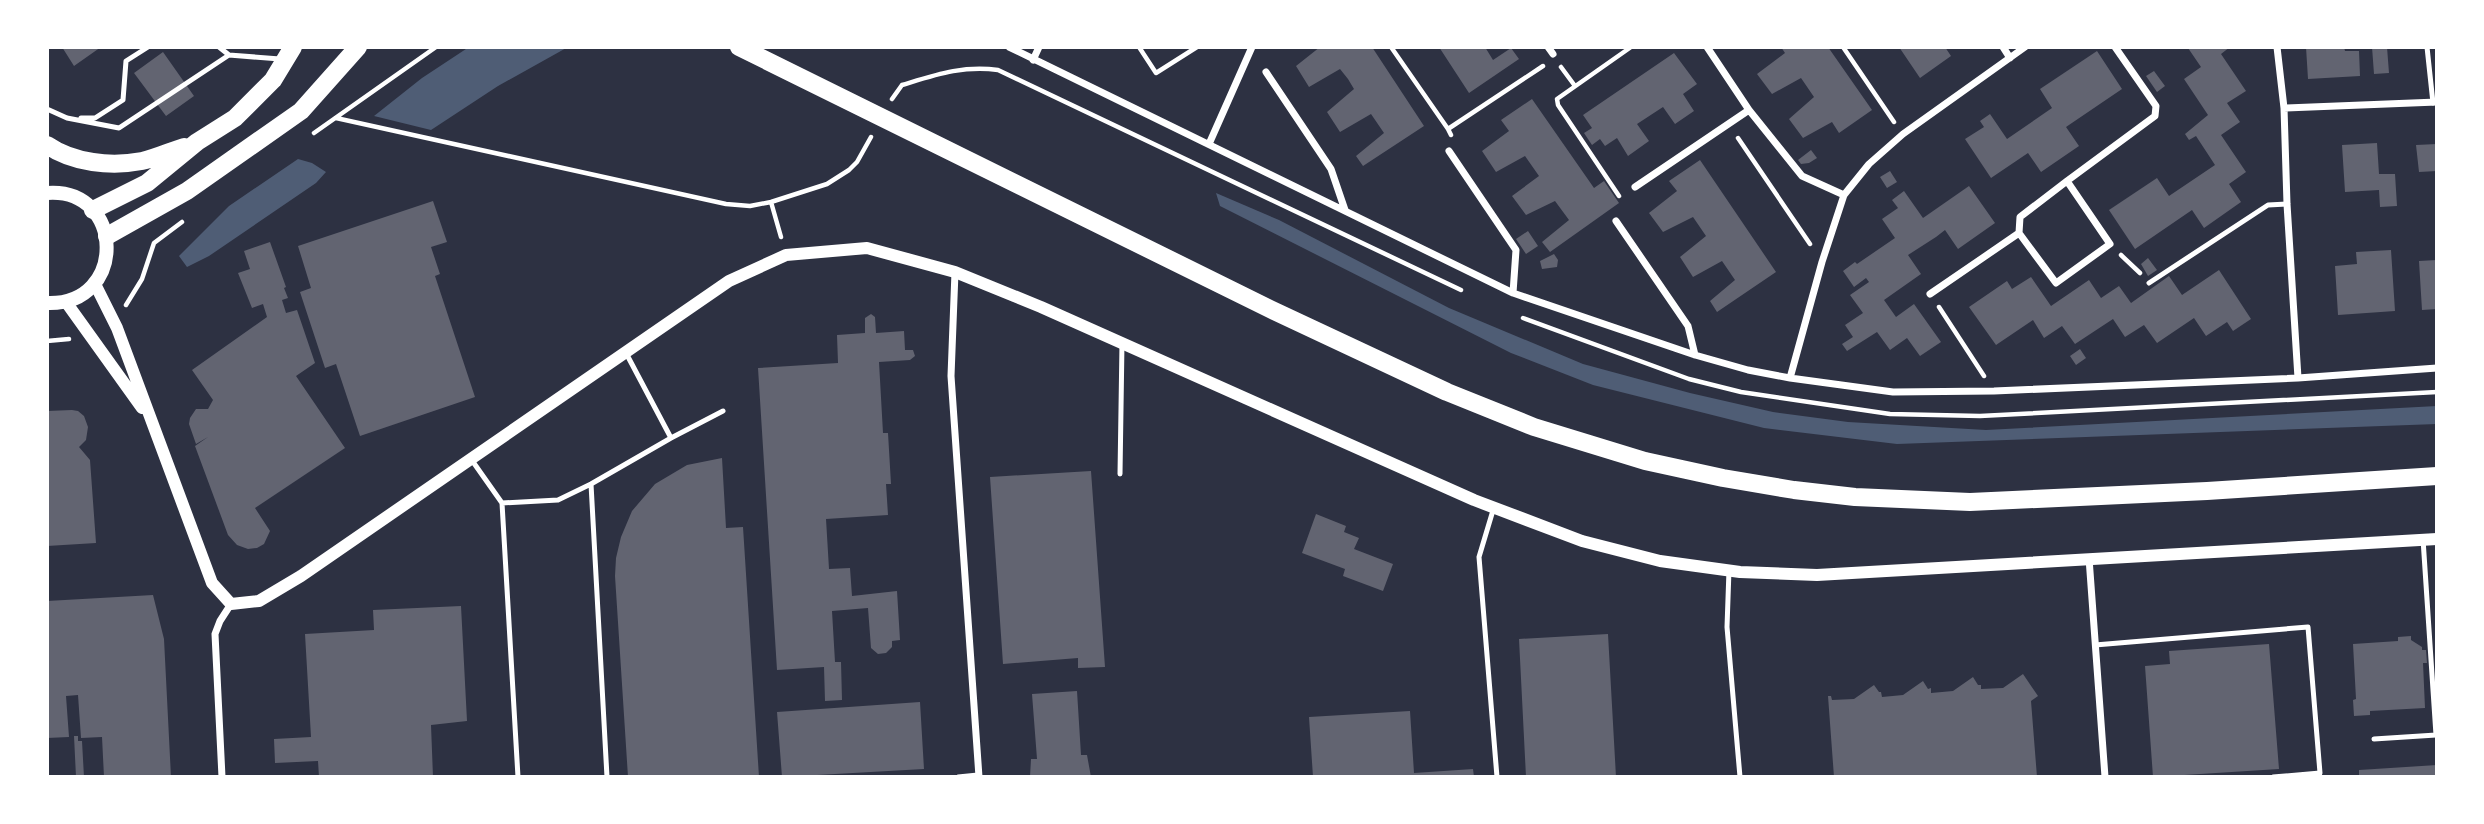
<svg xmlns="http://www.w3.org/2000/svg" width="2484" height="824" font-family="Commissioner,sans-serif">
<rect width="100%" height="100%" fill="#2d3142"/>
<!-- water -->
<path fill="#4f5d75" d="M469,47H568L498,86L431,130L374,116L422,78Z
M298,159L312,163L326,172L316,183L209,256L187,267L179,256L229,206Z
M1216,193L1279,220L1449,308L1583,364L1690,393L1773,412L1848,422L1986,430L2437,406V424L1897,444L1764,428L1593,385L1511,353L1220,206Z"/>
<!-- building -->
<path fill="#626471" d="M62,47H101L74,66Z
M1320,47H1372L1424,126L1363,166L1356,156L1384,133L1371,114L1340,132L1327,112L1354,89L1348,79L1340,69L1309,87L1296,66Z
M1439,47H1485L1493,60L1511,48L1519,59L1469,93Z
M1781,47H1828L1872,110L1839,133L1832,122L1803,138L1789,119L1814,97L1801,78L1772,94L1757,74L1785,53Z
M1899,47H1945L1951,56L1920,78Z
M2190,47H2230L2221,54L2246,91L2227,103L2240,122L2221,135L2246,172L2229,184L2241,202L2204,228L2192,210L2135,249L2109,210L2157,178L2169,196L2215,165L2196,136L2189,140L2185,134L2208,115L2184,79L2201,67L2188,48Z
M2306,47H2344L2345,51H2359L2360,76L2308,79Z
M2372,47H2387L2389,73L2374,74Z
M2097,51L2122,89L2066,127L2079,146L2041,172L2028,153L1991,178L1965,139L1984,127L1980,121L1990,114L2007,139L2052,108L2040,89Z
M163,52L194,96L166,116L134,73Z
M1674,53L1697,84L1683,94L1694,111L1675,124L1663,107L1637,124L1649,141L1628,156L1617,138L1605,146L1600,139L1592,145L1584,133L1592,128L1583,115Z
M2154,71L2165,86L2157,92L2146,76Z
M1532,99L1594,188L1604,181L1619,203L1550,252L1542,242L1569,220L1555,201L1526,215L1512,196L1539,176L1525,156L1496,172L1482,151L1509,131L1501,120Z
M2377,143L2379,174H2395L2397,206L2380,207L2379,190L2345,192L2342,145Z
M2437,144V171L2419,172L2416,145Z
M1811,150L1817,158L1809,163L1801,164L1798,160Z
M1700,160L1776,272L1717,312L1710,301L1735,280L1722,261L1693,277L1680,257L1706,236L1693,217L1663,232L1649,213L1677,191L1669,181Z
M1890,171L1897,182L1887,188L1880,177Z
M1969,186L1995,223L1958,249L1945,230L1936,237L1908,255L1921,274L1884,300L1896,317L1914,304L1941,342L1920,356L1907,338L1890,350L1877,332L1847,351L1842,344L1853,337L1845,325L1863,313L1850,295L1869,282L1866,278L1854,287L1843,271L1855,262L1857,264L1895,238L1882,219L1898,208L1892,200L1904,191L1923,218Z
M433,201L447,242L431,247L440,274L435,276L475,397L360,436L336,364L325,368L300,292L311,288L298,246Z
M1528,231L1538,246L1526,254L1516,239Z
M270,242L286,287L284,288L288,298L282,300L286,313L297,310L315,363L296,376L345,448L255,508L270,531L264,544L257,548L248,549L237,545L228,535L195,446L208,437L196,444L189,424L190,418L196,409H208L213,400L192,370L267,317L263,304L252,308L238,273L250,269L244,251Z
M2391,250L2395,311L2338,315L2335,266L2357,264L2356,252Z
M1554,254L1558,260L1557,267L1542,269L1540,261Z
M2148,258L2157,270L2148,276L2141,264Z
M2437,260V309L2422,310L2419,261Z
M2219,270L2251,319L2233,331L2227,322L2206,336L2194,318L2157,343L2144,325L2125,337L2113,319L2075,344L2062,326L2044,338L2033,320L1996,345L1969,307L2007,281L2012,289L2031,277L2051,306L2089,280L2101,298L2119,286L2131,303L2169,276L2182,295Z
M871,314L875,317L876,333L904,331L905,350H913L915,356L910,360L879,362L883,433H888L891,484H886L888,515L826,519L829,569L850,568L852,596L897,591L900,640L892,641V647L886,653L878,654L871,648L868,608L832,611L835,662H841L842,700L825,701L824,667L777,670L758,368L838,363L837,335L865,333V318Z
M2080,349L2086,358L2076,365L2070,356Z
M72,410L78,411L84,416L88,427L86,440L79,447L90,460L96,543L47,546V411Z
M722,458L726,528L743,527L759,777H628L615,576L616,558L621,537L632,511L655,484L687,465Z
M1091,471L1105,667L1078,668V658L1003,664L990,477Z
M1316,514L1346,526L1344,532L1359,538L1354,549L1393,564L1383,591L1343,576L1345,569L1302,553Z
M153,595L164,639L171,777H104L102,737L81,738L78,695L66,696L69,737L47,738V601Z
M461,606L467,721L431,725L433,777H319L318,761L275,763L274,739L311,737L305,634L374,630L373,610Z
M1608,634L1616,777H1526L1519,639Z
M2411,636V640L2422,647V650H2426L2427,663H2423L2425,708L2370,711V715L2354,716L2353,700L2356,699L2353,644L2398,641V637Z
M2269,644L2279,769L2153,777L2145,666L2170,664L2169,651Z
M2023,674L2038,696L2031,701L2037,777H1834L1828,696H1831L1832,700L1854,699L1874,685L1879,692H1881L1882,697L1903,695L1923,681L1928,689L1931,688V693L1953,691L1973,677L1978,685H1981V689L2003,688Z
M1077,691L1081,755H1087L1091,777H1030L1031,759H1037L1032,694Z
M920,702L924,769L782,777L777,712Z
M1410,711L1414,773L1473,769L1474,777H1313L1309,717Z
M74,736H78V741H82L84,777H76Z
M2437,765V777H2359V770Z"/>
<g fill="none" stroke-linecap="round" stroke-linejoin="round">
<!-- path -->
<path stroke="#fff" stroke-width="4.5" d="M1139,47L1156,73L1197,47
M1391,47L1448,129
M1843,47L1894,122
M1561,67L1575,86
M892,99L902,85C935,75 963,65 998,70L1461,290
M336,118L726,204L750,206L771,202L827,184L849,170L857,162L871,137
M314,133L436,47
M1451,135L1448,129L1543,66
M1738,138L1810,244
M1619,196L1558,105L1557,99L1631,47
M771,202L781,237
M2121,255L2140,273
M126,305L142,279L154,243L182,222
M1939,307L1984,376
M1523,318L1689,379L1741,392L1890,414L1980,416L2437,392
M47,341L69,339"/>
<!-- service -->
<path stroke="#fff" stroke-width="5" d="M2427,47L2433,103
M229,55L280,59
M47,109L67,118L119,128L229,55L219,47
M81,118H95L123,100L126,61L148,47
M2149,283L2268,205L2287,204
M671,438L723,411
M471,459L502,503L558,500L591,484L671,438L626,353
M1120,474L1122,343
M591,484L607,777
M502,503L518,777
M1494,507L1479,557L1497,777
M1729,570L1727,627L1740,777
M2095,645L2308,627L2320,773L2273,777
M2374,739L2436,735L2423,539
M958,777L978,775"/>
<!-- minor -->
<path stroke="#fff" stroke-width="7" d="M1009,47L1513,293L1695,355L1748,370L1790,378L1893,392L1994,391L2298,378L2437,368
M1548,47L1553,54
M1707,47L1749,110L1802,176L1844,195
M2003,47L2010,58
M2277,47L2284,108L2287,204L2298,378
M1033,60L1039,47
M1266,72L1331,169L1345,210
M2284,108L2437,102
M1209,144L1252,47
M1449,151L1516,250L1513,293
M2067,181L2110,244L2056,283L2019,233L2020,217Z
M2067,181L2155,116L2156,106L2115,47
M1635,187L1749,110
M1616,221L1688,326L1695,355
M955,272L951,376L979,777
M1930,294L2019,233
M1790,378L1822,262L1844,195L1869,164L1903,134L2025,47
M2089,558L2105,777
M222,777L215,634L220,621L231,604"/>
<!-- tertiary -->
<path stroke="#fff" stroke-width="12" d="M95,284L117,328L212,583L231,604L259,601L301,576L729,281L786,255L867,248L955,272L1041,307L1474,500L1582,541L1660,561L1740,572L1817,575L2437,539
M66,302L142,408"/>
<!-- secondary -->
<path stroke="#fff" stroke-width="14" d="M47,193C125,187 128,306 47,303"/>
<!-- primary -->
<path stroke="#fff" stroke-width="18" d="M739,47L1270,309L1447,392L1534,427L1645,461L1723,478L1794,490L1855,497L1970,502L2207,491L2437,476
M47,145C73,163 111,167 142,161C156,158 171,151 184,147
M93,210L147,183L197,142L235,118L273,80L293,47
M107,236L187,191L301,111L358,47"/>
</g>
<!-- border -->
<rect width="2484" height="824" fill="none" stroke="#ffffff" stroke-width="98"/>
</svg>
